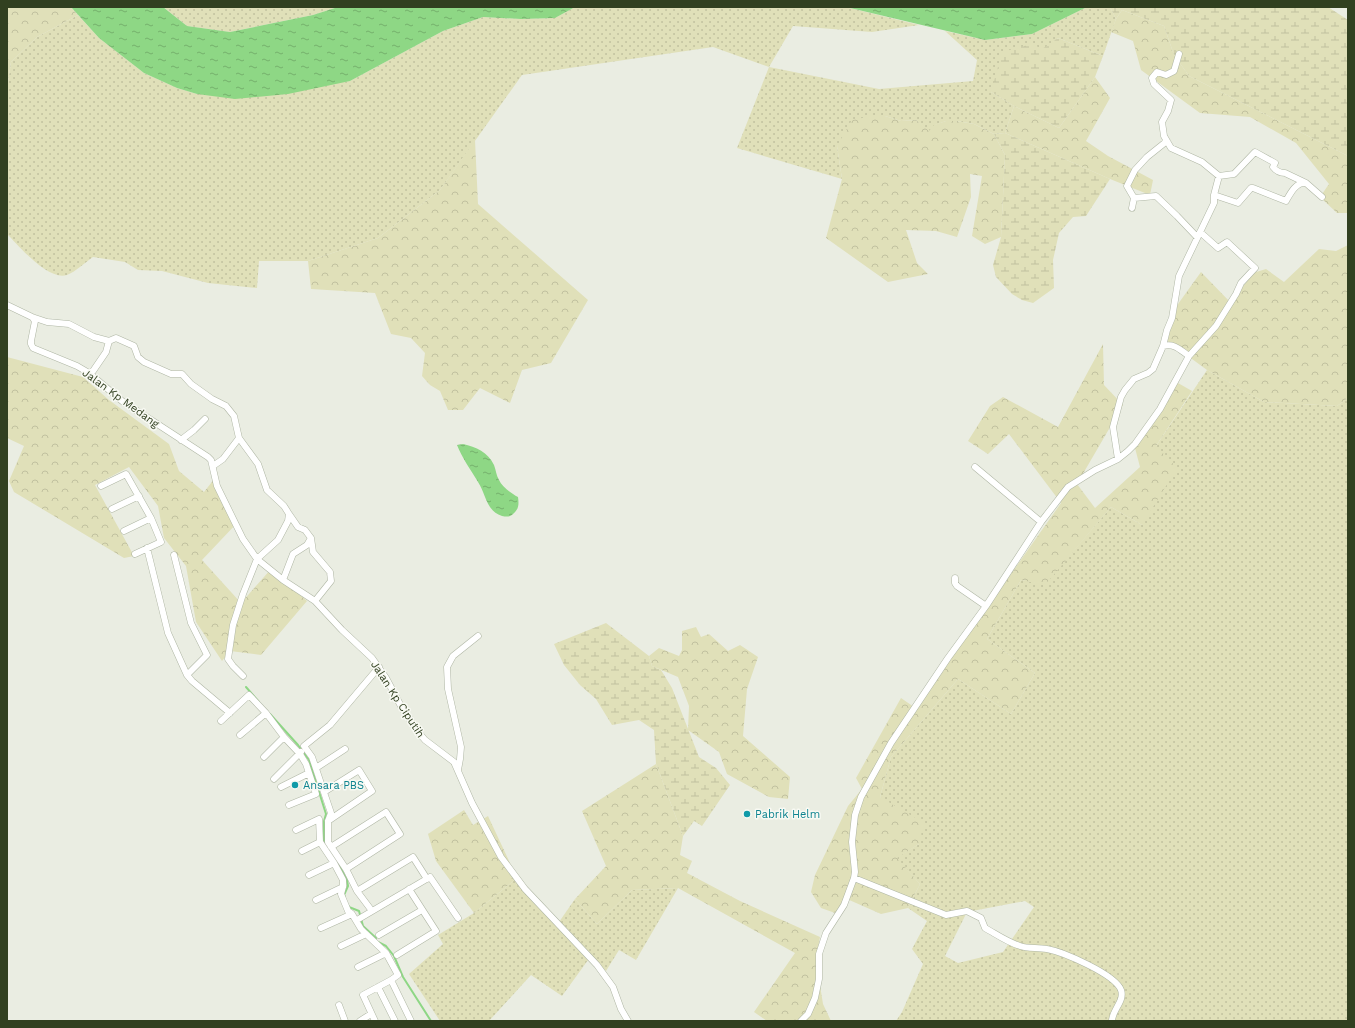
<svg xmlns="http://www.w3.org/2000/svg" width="1355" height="1028" font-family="'Work Sans',sans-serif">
<defs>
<pattern id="grass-dots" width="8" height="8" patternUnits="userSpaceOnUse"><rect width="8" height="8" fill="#e0e0b9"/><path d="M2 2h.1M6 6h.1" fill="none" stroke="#c1c19f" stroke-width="1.8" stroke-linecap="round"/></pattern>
<pattern id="forest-crowns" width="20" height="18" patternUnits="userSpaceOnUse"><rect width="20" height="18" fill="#e0e0b9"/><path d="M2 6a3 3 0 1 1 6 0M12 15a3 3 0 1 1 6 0" fill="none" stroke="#c1c19f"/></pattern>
<pattern id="wetland-marsh" width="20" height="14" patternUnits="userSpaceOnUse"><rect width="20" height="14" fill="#e0e0b9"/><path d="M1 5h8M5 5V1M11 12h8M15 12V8" fill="none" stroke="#c1c19f"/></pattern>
<pattern id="water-ripples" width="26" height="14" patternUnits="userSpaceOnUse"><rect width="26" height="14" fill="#8ed785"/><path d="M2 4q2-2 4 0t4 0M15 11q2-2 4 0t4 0" fill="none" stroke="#75b06c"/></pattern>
</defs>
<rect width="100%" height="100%" fill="#eaede2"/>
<!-- grass -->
<path fill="url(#grass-dots)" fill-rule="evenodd" d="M163,7H338L313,15L230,32L187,26Z
M575,7H846L919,25L872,32L793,26L769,67L879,89L973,81L977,60L945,31L985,40L1032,34L1087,7H1110L1116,19L1103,56L1058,38L991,92L1014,106L1005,133L994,134L974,124L957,121H946L935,125L929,132L916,120L901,121L885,116L837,146L842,179L737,148L769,67L713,47L522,75L440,190L378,238L308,261H259L257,288L208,283L162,271L138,270L125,262L93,257C86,262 75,272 67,275C48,281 19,246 7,234V89L11,62L37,37L78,15L99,38L144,73L177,88L197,94L350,81L443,31L483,17L521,19L555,18Z
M1207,370L1264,402L1337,406L1348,398V1021H896L902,1012L923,964L912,949L927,921L908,908L920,884L896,858L919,844L880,797L891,757L958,679L1011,714L1035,673L987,639L1021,580L1045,584L1111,507L1142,525L1156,446ZM1025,901L1034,907L1003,952L958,963L945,956L967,912Z
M517,878L559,922L575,899L597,924L632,890L678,888L636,960L619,950L606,971L591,956L562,996L531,975L489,1021H440L409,974L443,944L438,935L474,913Z"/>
<!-- forest -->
<path fill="url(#forest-crowns)" d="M7,7H71L78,15L37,37L11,62L7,89Z
M1122,10L1164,26L1174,55L1189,76L1348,156V213H1337L1320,197L1329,184L1296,143L1250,117L1200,113L1141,70L1133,41L1111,32L1116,19Z
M1095,77L1110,98L1086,141L1108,156L1153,180L1150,195L1110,179L1005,133L1014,106L1059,128Z
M885,116L901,121L916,120L929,131L934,125L946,121H957L974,124L994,134L1005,155L1001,237L985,244L972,236L982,176L970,174L971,197L957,237L936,231L906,230L917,263L928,274L888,282L826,238L842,179L837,146L852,120L867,117Z
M475,140L478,204L588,300L551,363L522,370L510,403L480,388L463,410H448L440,391L430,385L422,376L425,353L411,338L391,334L375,293L311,289L308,261L378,238L440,190Z
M1348,245V398L1337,406L1264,402L1207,370L1162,337L1178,304L1201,272L1231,303L1253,273L1266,269L1284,282L1319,249L1336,251Z
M1103,344L1104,385L1123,405L1077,484L1095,508L1140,467L1135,448L1178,383L1192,391L1156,446L1177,468L1142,525L1111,507L1045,585L1021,580L987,639L1035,673L1011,714L958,679L891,757L880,797L924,823L919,844L897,858L920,884L908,908L881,914L847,899L838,914L821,908L811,892L815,875L848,806L862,789L856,778L901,698L914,707L948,663L1061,503L1009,434L988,454L968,441L990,406L1003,397L1058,427Z
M7,357L83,377L109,400L169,444L179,471L204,492L215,478L238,522L202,560L241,603L271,569L307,601L261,655L230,651L222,661L196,622L186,566L164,538L158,506L129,467L95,485L134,556L124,558L14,492L9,481L24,446L7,438Z
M696,627L701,637L709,634L728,651L740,645L758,657L747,689L743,736L790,777L788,799L769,797L727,774L719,752L688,730L689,706L678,677L652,666L649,656L659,648L679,656L682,650V631Z
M656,764L683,836L680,855L692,861L687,873L740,901L820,937L816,960L823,1004L831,1021H767L754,1012L795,953L678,888L632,890L597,924L575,899L606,866L582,811Z
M464,810L473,825L488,816L517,878L474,913L436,861L428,834Z"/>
<!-- wetland -->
<path fill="url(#wetland-marsh)" d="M1110,7H1328L1348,20V156L1189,76L1174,55L1164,26L1122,10L1116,19Z
M1058,38L1103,56L1095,77L1059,128L1014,106L991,92L1002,52L1032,44L1042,49Z
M1005,133L1110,179L1086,216L1073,217L1059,233L1053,260L1054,288L1033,303L1022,300L1012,294L996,277L993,265L1001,237L1005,155L994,134Z
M606,623L649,656L652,666L661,670L672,688L699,757L716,768L730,785L702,826L694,821L683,836L656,764L654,730L639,720L612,725L596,699L580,685L564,665L554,644Z"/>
<!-- water -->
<path fill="url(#water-ripples)" d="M71,7H163L187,26L230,32L313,15L338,7H575L555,18L521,19L483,17L443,31L350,81L288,94L235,99L197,94L177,88L144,73L99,38Z
M846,7H1087L1032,34L985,40Z
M463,444C476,447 488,452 494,465C496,470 496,475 499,480C502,487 511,493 518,497C519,504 519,509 513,514C510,517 507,517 502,516C486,511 486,494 478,482C471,470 462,458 457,445Z"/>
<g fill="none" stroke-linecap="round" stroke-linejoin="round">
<!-- stream -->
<path stroke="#8ed785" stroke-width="2" d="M246,687L259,702
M270,714L298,745L309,760L326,814L324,821V842L336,859L347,880L348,886L344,895L345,897
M348,905L349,907L359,911L363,926L376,938L375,940
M378,942L386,946L394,956L403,977L431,1021"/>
<!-- street casing -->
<g stroke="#afb6a4" stroke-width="7">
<path id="street" d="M1219,176L1234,174L1255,152L1275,163L1273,167C1276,171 1280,173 1285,173L1306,183L1322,197
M1214,195L1238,203L1251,188H1253L1286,201C1290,194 1296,182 1305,183
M1134,198L1156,196L1177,216L1197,237
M1132,208L1134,198L1127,186L1135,170L1147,157L1167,141
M7,305L32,317L35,321L31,341V344L33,348L77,366L89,373L122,401L208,457L211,460L217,486L243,539L257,559L283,580L315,601L342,630L372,658L386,678L402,708L419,733L425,740L454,762L472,803L501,857L525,889L597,965L613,987L621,1009L628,1021
M32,317L47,322L69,324L94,337L109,341L116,338L134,346L138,357L144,362L171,374H182L191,384L212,399L226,406L234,416L239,438L258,464L267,490L284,506L289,514L288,521L278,540L257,559L243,594L233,625L228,659L233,666L243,676
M1163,346C1175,343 1180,350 1189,356
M89,373L93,371L106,352L109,341
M181,440L194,430L205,419
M1118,459L1113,427L1121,397L1125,390L1134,379L1148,373L1153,369L1163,346L1167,330L1172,318L1179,276L1214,203V195L1219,176L1202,162L1171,148L1164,136L1162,122L1168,111L1171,100L1154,84L1152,78L1157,72L1166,75L1174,71L1179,54
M213,466L223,459L239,438
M975,467L1041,522
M101,486L126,474L151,518L161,542L135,554
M112,509L139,496
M124,531L151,518
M311,538L313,552L330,572L331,581L315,601
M147,548L168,633L187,675L192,681L230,713
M174,555L191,623L207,655L187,675
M955,578V583L957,586L986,606
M283,580L293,554L307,545L311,538L305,530L298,527L289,514
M221,721L249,695L266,713L284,737L300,754L306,764L316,794L289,805
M240,735L266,713
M264,757L284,737
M316,768L345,749
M458,770L460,759L461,747L448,689L447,667L453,656L478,636
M274,779L301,752
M281,787L309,773
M324,792L359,770L372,791L328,821
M296,830L319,819L320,842L334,863L343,880V887L341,894L348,911L352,914L361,929L366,934L386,953L398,975L391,980L363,995L375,1021
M331,847L386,812L400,834L346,869
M302,851L320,842
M309,875L334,863
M854,878L946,915L967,911L981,918L985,928C996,934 1007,942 1020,946C1028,949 1038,947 1047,949C1063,952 1115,974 1121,990C1125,1001 1112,1010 1112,1021
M357,891L413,857L427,879
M316,900L343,887
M372,911L357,891L346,869L328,842V821L331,813L312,757L304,746L330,725L379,667
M357,920L430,877L458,918
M321,928L352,914
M379,935L422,910
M341,946L366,934
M397,955L436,931L409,889
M358,967L386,953
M391,980L411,1021
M378,987L395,1021
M339,1005L345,1021
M360,1021L371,1014
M801,1021L808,1014L815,998L819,979V954L826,933L844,905L854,878L855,872L852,842L855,815L861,797L891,743L948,658L986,606L1041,522L1068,487L1095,470L1118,459L1128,451L1135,444L1160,409L1189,356L1216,326L1236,294L1241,283L1255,268L1227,242L1218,248L1200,232"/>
</g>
<!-- street -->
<use href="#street" stroke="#fff" stroke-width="6"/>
</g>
<!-- markers -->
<g fill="#0f9aa8" stroke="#f8f9f3" stroke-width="1.5">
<circle cx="295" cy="785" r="4"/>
<circle cx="747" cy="814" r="4"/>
</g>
<g text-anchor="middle" stroke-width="3" stroke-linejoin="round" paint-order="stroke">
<!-- street labels -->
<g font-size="11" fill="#314020" stroke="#f8f9f3">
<text transform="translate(121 398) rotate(36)" y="4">Jalan Kp Medang</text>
<text transform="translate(398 699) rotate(57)" y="4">Jalan Kp Ciputih</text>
</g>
<!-- culture labels -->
<g font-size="11" fill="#0d838f" stroke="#f8f9f3" text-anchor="start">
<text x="303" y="789">Ansara PBS</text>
<text x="755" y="818">Pabrik Helm</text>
</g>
</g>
<!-- border -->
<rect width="1355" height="1028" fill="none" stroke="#314020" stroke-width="16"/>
</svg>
